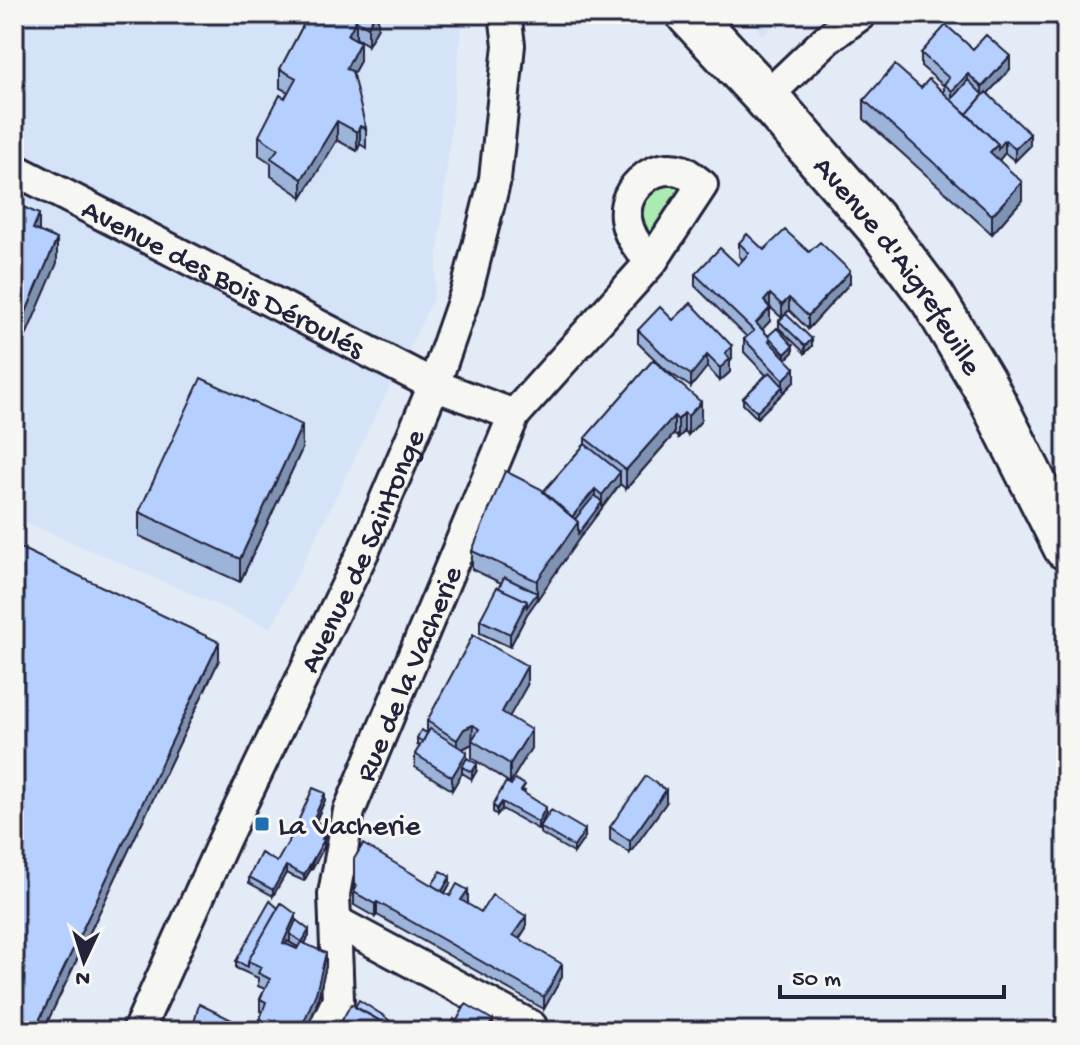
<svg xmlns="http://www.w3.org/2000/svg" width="1080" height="1045" font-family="'Gochi Hand',sans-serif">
<rect width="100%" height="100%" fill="#e2ebf6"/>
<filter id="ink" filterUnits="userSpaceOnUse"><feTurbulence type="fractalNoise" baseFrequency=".0125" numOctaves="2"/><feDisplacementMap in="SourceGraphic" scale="16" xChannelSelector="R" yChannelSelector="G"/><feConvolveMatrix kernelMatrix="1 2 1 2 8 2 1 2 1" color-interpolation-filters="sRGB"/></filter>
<g filter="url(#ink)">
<!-- built -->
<path fill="#d4e3f8" d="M14,14H463L433,299L271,628L14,517Z
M746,14H789L762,35Z"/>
<!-- green -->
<path fill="#abebb2" stroke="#668676" stroke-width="2" d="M675,181L682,196L659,233L649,237L644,234L638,204L645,189Z"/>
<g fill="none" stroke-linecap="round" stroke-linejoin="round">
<!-- minor casing -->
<g stroke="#22223b" stroke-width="36">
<g id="minor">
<path d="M766,97L827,39L861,14"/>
<path id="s1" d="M14,169L434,385L514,415L349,811L334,894L338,1000L323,1031"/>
<path d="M514,415L652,261L702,185C696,181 689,174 682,171C670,167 656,169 646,177C613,201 624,237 652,261"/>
<path d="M335,921L531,1026V1031"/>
<path id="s2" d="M138,1031L224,840L364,550L434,385L467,290L495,179L509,45L505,14"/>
</g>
</g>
<!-- secondary casing -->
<g stroke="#22223b" stroke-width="50">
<g id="secondary">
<path id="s3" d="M689,14L766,97L879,227L933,299L985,386L1066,547"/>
</g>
</g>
<!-- minor -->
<use href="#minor" stroke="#f6f6f2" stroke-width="30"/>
<!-- secondary -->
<use href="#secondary" stroke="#f6f6f2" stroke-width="44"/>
</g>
<!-- wall -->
<path fill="#9cb3da" stroke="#22223b" stroke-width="2" d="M309,14H378V27L368,45L356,38L355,39L360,61L352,75L366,129V148L360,144L357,151L337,140L302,197L271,176V163L259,155V136L288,92L280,88V69Z
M973,49L1010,69L988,93L1030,146L1015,161L1005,153L999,160L1022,200L992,234L864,119V100L921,88L944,92V86L921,66V53Z
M739,243L764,250L809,252L850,283L808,329L789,310L782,318L770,307V321L762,329L768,336L793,352L786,359L795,381L757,418L743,404V398L766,375L744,352V339L747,337L695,286V274L738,265L743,260L739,256Z
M673,320L732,358L730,361V372L720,381L707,367L691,387L667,371L638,343V330Z
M779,321L812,346L805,353L779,328Z
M653,360L701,421L688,435L684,432L678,438L674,434L626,489L620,484L578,540L527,614L510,647L480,633V620L501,583L472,569V551L543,492L585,444V438Z
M302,449L240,582L139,536V512Z
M14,545L219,660L43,1031H14Z
M527,685L509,716L531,748L510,783L472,758V744L463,749L467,758L477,770L472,779L462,773L452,790L415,767V754L420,746L417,745V738L427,733V721Z
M511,785L525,791L524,793L546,813L538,829L502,809L497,815L493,812V805Z
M325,800L316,821L328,834L324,841V847L304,881L286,873L273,896L249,883V877L277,862Z
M666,803L630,853L610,840V827Z
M540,827L585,837L574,853L540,833Z
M354,859L432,885L450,884L445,893L450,896L468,903L467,904L481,912L526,928L519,939L562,977L544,1009L377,915L375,917L354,905Z
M296,920L309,936L305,943L326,966L316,1006L259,1031L260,1019L262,1012L260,1011V999L265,989L258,986V978L236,968V961Z"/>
<!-- shaded-wall -->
<path fill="#7f92b2" stroke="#22223b" stroke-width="2" d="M375,14H378V27L368,45V27Z
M356,20V38L348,54V35Z
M360,42V61L346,87V69Z
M1010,56V69L982,100V87Z
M968,74V87L952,104V91Z
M337,121V140L302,197V179Z
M360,126V144L357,151V132Z
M1030,134V146L1015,161V149Z
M1005,140V153L990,171V152L998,144Z
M1022,182V200L992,234V215Z
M39,214V238L33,229Z
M57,239V263L14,364V340Z
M850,271V283L808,329V316Z
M770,294V307L764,301Z
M789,298V310L782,318V305Z
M770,308V321L756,336V323Z
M812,339V346L805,353V346Z
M732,346V358L730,361V372L720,381V368L725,353Z
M793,346V352L785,360V354Z
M707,355V367L691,387V375Z
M795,368V381L783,393V380Z
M783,386V393L757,418V412Z
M701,402V421L688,435V416Z
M684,413V432L678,438V420Z
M674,416V434L626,489V470Z
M302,425V449L240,582V559Z
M620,472V484L602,508V495Z
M595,489V502H602V508L578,540L537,600V581L569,520Z
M537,593V600L527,614L510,647V634L527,601Z
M219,642V660L43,1031H37V1025Z
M527,666V685L502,730V712Z
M473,725L472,744L464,748L457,759V740L464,729Z
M531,730V748L510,783V764Z
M467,752V765L462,767V773L452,790V777Z
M477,764V770L472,779V772Z
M666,790V803L630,853V841Z
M325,793V800L313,826V820Z
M502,802V809L497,815V809Z
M546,807V813L538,829V822Z
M328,828V834L324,841V847L312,870V864Z
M585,830V837L574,853V847Z
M310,863V870L304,881V875Z
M286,866V873L273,896V890Z
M450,877V884L439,902V896Z
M468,890V903L461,913V900Z
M377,902V915L375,917V904Z
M296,914V927L290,934V941L286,950L283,943Z
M526,916V928L513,948V935Z
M309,930V936L302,948V942Z
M326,953V966L316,1006L306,1031H300Z
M562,964V977L544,1009V997Z
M493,1020V1031H486Z"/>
<!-- building -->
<path fill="#b5d0fe" stroke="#22223b" stroke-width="2" d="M309,14H375L368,27L356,20L348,35L360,42L346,69L352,71L366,129L360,126L357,132L337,121L302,179L271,158L278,149L259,136L280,95L285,98L296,78L280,69Z
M946,25L973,49L986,35L1010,56L982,87L968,74L952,91L944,84L949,78L921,53Z
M895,65L921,88L929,79L998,144L990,152L1022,182L992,215L864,100Z
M968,80L983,95L967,114L951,100Z
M986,92L1030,134L1015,149L1005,140L998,149V144L967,114Z
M14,203L39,214L33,229L57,239L14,340Z
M785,230L809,252L820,242L850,271L808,316L789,298L782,305L770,294L764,301L770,308L756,323L771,339L769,341L795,368L783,380L744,339L754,331L695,274L720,248L738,265L749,253L739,243L747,234L764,250Z
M691,303L732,346L725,353L730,359L720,368L707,355L691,375L667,358L638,330L660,307L673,320Z
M786,314L812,339L805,346L779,321Z
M777,328L793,346L785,354L768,336Z
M653,360L701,402L688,416L684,413L678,420L674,416L626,470L585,438Z
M770,372L783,386L757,412L743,398Z
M201,378L302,425L240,559L139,512Z
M585,444L620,472L602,495L595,489L572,517L543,492Z
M505,471L541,489L578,522L537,581L472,551Z
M595,495L602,502L578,534V522L575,519Z
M14,545L219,642L37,1025L14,1014Z
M504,577L537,593L527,607V601L499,588Z
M497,587L527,601L510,634L480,620Z
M473,635L527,666L502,712L531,730L510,764L472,740L479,729L473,725L464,729L457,740L427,721Z
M430,729L467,752L452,777L415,754Z
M421,730L427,733L423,742L417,738Z
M467,758L477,764L472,772L462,767Z
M646,776L666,790L630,841L610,827Z
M515,779L525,785L521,791L546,807L538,822L502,802L497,809L493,805L506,782L511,785Z
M313,788L325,793L313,820L328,828L322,839L324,840L304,875L286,866L273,890L249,877L261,853L277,862L291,837Z
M551,810L585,830L574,847L540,827Z
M363,844L450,896L457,884L468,890L461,900L481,912L492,895L526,916L513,935L562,964L544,997L377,902L375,904L354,892L357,886L354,884V859Z
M441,871L450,877L442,891L432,885Z
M270,901L278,908L248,961V967L236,961Z
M281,903L296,914L283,943L297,949L301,942L326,953L316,993L300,1031H259L264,1021L260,1019L266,1002L260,999L270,979L258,973L261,967L248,961Z
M296,920L309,930L302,942L290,934Z
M287,941L298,947L297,949L286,944Z
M359,1000L384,1016L402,1031H398L355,1007Z
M199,1004L246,1027L244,1031H203L193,1027Z
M351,1004L398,1031H336Z
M466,1004L493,1020L486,1031H451Z
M454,1019L456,1021L451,1031H450L448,1030Z"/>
</g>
<!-- markers -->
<rect fill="#1f6fb2" stroke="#f6f6f2" stroke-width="3" x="254" y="816" width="16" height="16" rx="4"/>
<g text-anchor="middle" stroke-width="6" stroke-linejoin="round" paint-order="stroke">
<!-- street labels -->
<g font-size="30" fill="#22223b" stroke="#f6f6f2">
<text dy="10" stroke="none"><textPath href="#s3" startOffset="328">Avenue d'Aigrefeuille</textPath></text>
<text dy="10" stroke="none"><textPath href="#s1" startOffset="236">Avenue des Bois Déroulés</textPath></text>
<text dy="10" stroke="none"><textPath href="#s2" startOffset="530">Avenue de Saintonge</textPath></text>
<text transform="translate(407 673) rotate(-67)" y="10">Rue de la Vacherie</text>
</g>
<!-- poi labels -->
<g font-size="30" fill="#22223b" stroke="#f6f6f2" text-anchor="start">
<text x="278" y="834">La Vacherie</text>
</g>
</g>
<!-- margin -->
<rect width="1080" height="1045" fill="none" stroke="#f6f6f2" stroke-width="48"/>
<rect x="24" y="24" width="1032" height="997" fill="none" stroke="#22223b" stroke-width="3" filter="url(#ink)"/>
<!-- north arrow -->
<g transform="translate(84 961) rotate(184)" stroke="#f6f6f2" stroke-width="6" paint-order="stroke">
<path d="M0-6L14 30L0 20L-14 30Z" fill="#22223b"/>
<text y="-12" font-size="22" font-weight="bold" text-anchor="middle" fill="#22223b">N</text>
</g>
<!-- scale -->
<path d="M780 985v12h224v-12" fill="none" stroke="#22223b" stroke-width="4"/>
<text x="792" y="985" font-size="24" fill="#22223b" stroke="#f6f6f2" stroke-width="6" paint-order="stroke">50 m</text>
</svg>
